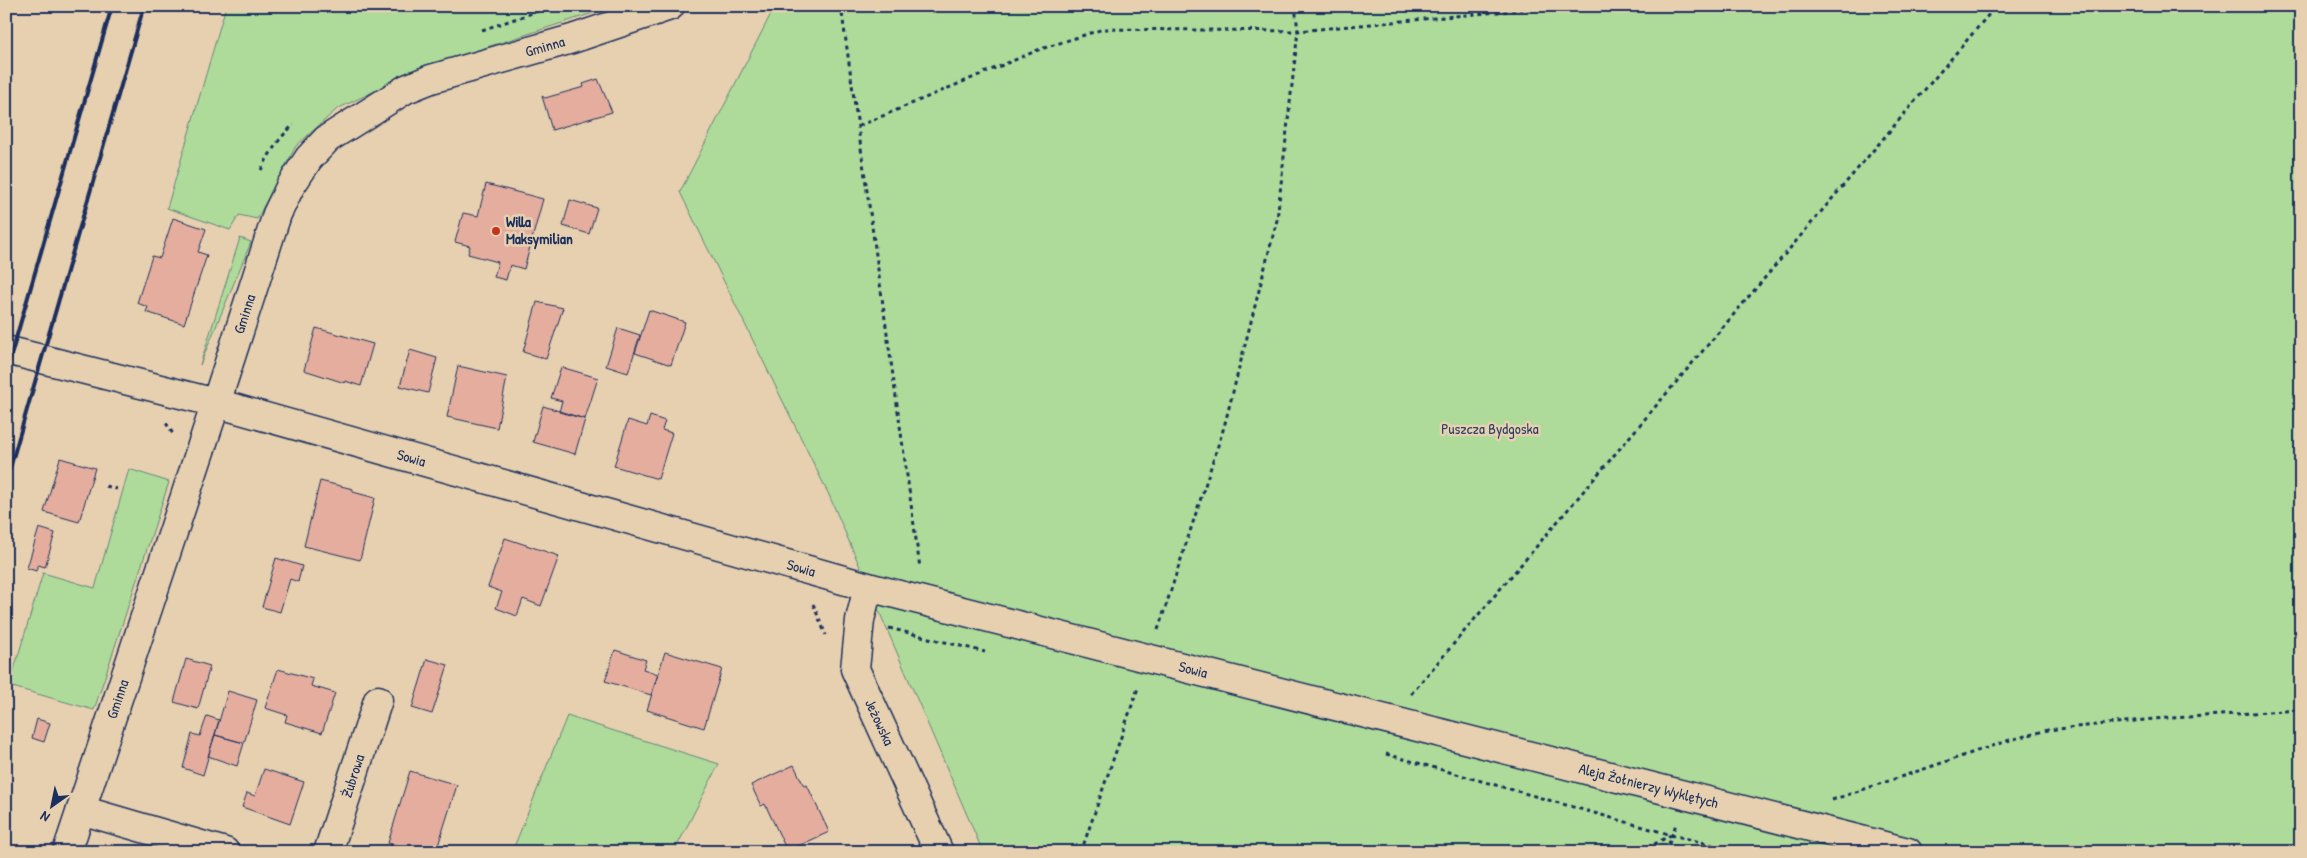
<svg xmlns="http://www.w3.org/2000/svg" width="2307" height="858" font-family="'Patrick Hand',sans-serif">
<rect width="100%" height="100%" fill="#e6d0af"/>
<filter id="ink" filterUnits="userSpaceOnUse"><feTurbulence type="fractalNoise" baseFrequency=".02" numOctaves="2"/><feDisplacementMap in="SourceGraphic" scale="10" xChannelSelector="R" yChannelSelector="G"/><feConvolveMatrix kernelMatrix="1 2 1 2 8 2 1 2 1" color-interpolation-filters="sRGB"/></filter>
<g filter="url(#ink)">
<!-- green -->
<path fill="#aedb99" stroke="#64857c" d="M226,6H615L425,67L337,109L296,146L257,219L239,215L230,230L167,208Z
M775,6H2301V852H983L829,495L680,192Z
M240,238L251,242L200,365Z
M129,469L169,482L94,710L9,686L43,573L95,588Z
M567,716L719,764L674,852H512Z"/>
<!-- building -->
<path fill="#e5ad9e" stroke="#1b2f5e" d="M598,79L612,112L552,130L542,96L545,98L584,87L583,84Z
M486,184L543,199L524,269L510,265L506,280L494,277L498,262L468,254L470,246L455,242L463,213L478,216Z
M570,200L597,208L589,234L563,226Z
M173,218L206,229L198,252L207,255L184,324L146,312L148,307L137,303L152,256L160,258Z
M537,302L563,308L546,359L523,352Z
M649,310L685,322L671,365L635,353Z
M316,328L373,344L361,386L345,381V383L304,370Z
M618,328L640,335L628,373L606,366Z
M410,350L437,358L428,393L400,386Z
M458,366L507,377L497,428L447,417Z
M561,367L598,378L585,419L559,412L562,401L551,398Z
M543,406L585,419L575,454L533,442Z
M650,416L665,421L662,430L672,433L658,479L614,466L628,420L647,426Z
M60,458L95,468L79,522L44,512Z
M320,481L353,489V492L375,498L360,560L304,546Z
M39,528L55,533L45,567L38,565L36,571L27,568Z
M505,538L559,556L541,606L523,599L517,616L496,608L502,592L488,587Z
M276,558L302,566L298,582L290,579L280,612L262,607Z
M615,650L646,660L643,669L658,674L651,695L605,681Z
M665,652L722,669L704,728L647,710Z
M186,659L210,666L198,709L174,702Z
M427,659L448,665L432,714L412,708Z
M278,669L313,679L311,686L335,693L322,733L285,722L287,715L265,708Z
M228,691L257,700L244,743L215,735Z
M207,716L219,720L203,775L183,768L192,734L200,736Z
M37,719L50,723L44,742L32,738Z
M215,735L244,743L237,766L208,756Z
M794,765L804,786L807,785L829,832L787,851L765,804L761,806L751,785Z
M264,769L304,782L290,824L242,807L247,793L255,796Z
M410,771L457,785L436,852H417L388,843Z
M391,844L417,852H388Z"/>
<g fill="none" stroke-linecap="round" stroke-linejoin="round">
<!-- minor casing -->
<g stroke="#1b2f5e" stroke-width="31">
<g id="minor">
<path id="s1" d="M6,350L216,403L277,214L290,187L309,158L327,139L406,89L431,79L572,39L670,6"/>
<path id="s2" d="M868,587L860,620L855,669L939,852"/>
<path d="M81,810L225,852"/>
<path id="s3" d="M328,852L378,700"/>
</g>
</g>
<!-- tertiary casing -->
<g stroke="#1b2f5e" stroke-width="31">
<g id="tertiary">
<path id="s4" d="M67,852L216,403L868,587L1908,852"/>
</g>
</g>
<!-- path -->
<path stroke="#1b2f5e" stroke-width="3" stroke-dasharray="4 4" stroke-linecap="butt" d="M841,6L920,568
M482,30L553,6
M859,126L1038,50L1103,29L1298,31L1560,6
M261,170C270,153 279,137 294,125
M166,423L173,434
M106,486L117,489
M813,604L826,635
M889,628L985,652
M1158,630L1224,427L1277,220L1298,31L1295,6
M1411,694L1996,6
M1386,754L1672,835L1725,848L1757,852
M1832,800L2010,740L2048,730L2154,719L2301,710
M1081,852L1138,688
M1640,852L1671,835
M1666,852L1676,824"/>
<!-- minor -->
<use href="#minor" stroke="#e6d0af" stroke-width="28"/>
<!-- tertiary -->
<use href="#tertiary" stroke="#e6d0af" stroke-width="28"/>
<!-- rail -->
<path stroke="#1b2f5e" stroke-width="4" d="M6,373L112,6
M6,482L144,6"/>
</g>
</g>
<!-- markers -->
<circle fill="#c8321e" stroke="#e6d0af" stroke-width="2" cx="496" cy="231" r="5"/>
<g text-anchor="middle" stroke-width="5" stroke-linejoin="round" paint-order="stroke">
<!-- street labels -->
<g font-size="15" fill="#1b2f5e" stroke="#e6d0af">
<text dy="5" stroke="none"><textPath href="#s1" startOffset="745">Gminna</textPath></text>
<text dy="5" stroke="none"><textPath href="#s1" startOffset="310">Gminna</textPath></text>
<text dy="5" stroke="none"><textPath href="#s4" startOffset="676">Sowia</textPath></text>
<text dy="5" stroke="none"><textPath href="#s4" startOffset="1081">Sowia</textPath></text>
<text dy="5" stroke="none"><textPath href="#s4" startOffset="1486">Sowia</textPath></text>
<text dy="5" stroke="none"><textPath href="#s4" startOffset="161">Gminna</textPath></text>
<text dy="5" stroke="none"><textPath href="#s2" startOffset="142">Jeżowska</textPath></text>
<text dy="5" stroke="none"><textPath href="#s3" startOffset="80">Żubrowa</textPath></text>
<text dy="5" stroke="none"><textPath href="#s4" startOffset="1956">Aleja Żołnierzy Wyklętych</textPath></text>
</g>
<!-- poi labels -->
<g font-size="15" font-weight="bold" fill="#1b2f5e" stroke="#e6d0af" text-anchor="start">
<text x="506" y="227">Willa<tspan x="506" dy="17">Maksymilian</tspan></text>
</g>
<!-- park labels -->
<g font-size="15" fill="#2a4064" stroke="#e6d0af">
<text x="1490" y="434">Puszcza Bydgoska</text>
</g>
</g>
<!-- margin -->
<rect width="2307" height="858" fill="none" stroke="#e6d0af" stroke-width="25"/>
<rect x="12" y="12" width="2282" height="833" fill="none" stroke="#1b2f5e" stroke-width="2" filter="url(#ink)"/>
<!-- north arrow -->
<g transform="translate(52 806) rotate(213)" stroke="#e6d0af" stroke-width="4" paint-order="stroke">
<path d="M0-4L9 19L0 12L-9 19Z" fill="#1b2f5e"/>
<text y="-8" font-size="14" font-weight="bold" text-anchor="middle" fill="#1b2f5e">N</text>
</g>
</svg>
